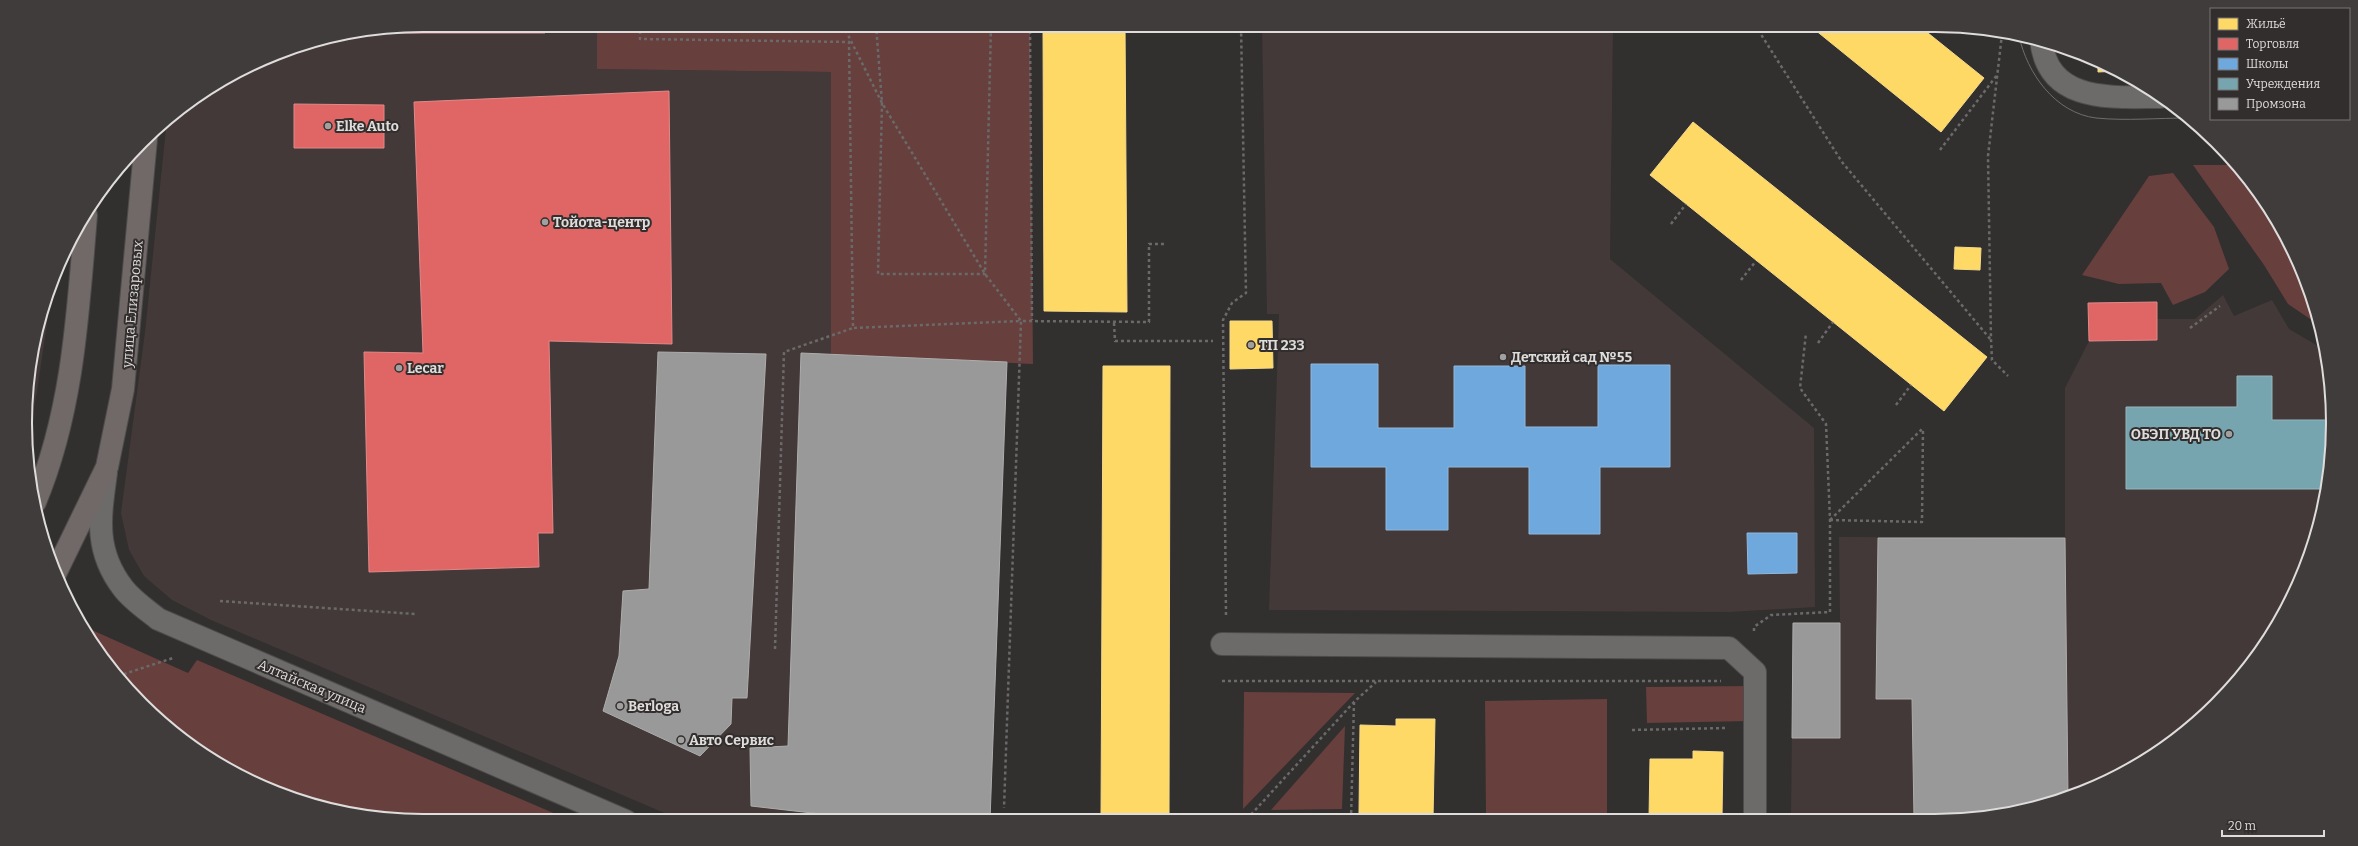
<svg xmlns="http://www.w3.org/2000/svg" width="2358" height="846" font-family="Bitter,serif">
<rect width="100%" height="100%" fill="#322f2f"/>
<!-- built -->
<path fill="#433938" d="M423,25H597V69L831,72V354L1007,362L990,820H681L211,620L172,600L144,576L129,550L121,513L145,332L167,119L202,92L271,55L346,33Z
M1262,25H1431L1613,29L1610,259L1814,428L1815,607L1729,612L1269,610L1279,314H1267Z
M53,282L37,392L26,448L28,371L39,320Z
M2223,295L2234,316L2272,300L2289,329L2325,350L2330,371L2332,449L2319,526L2280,622L2234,685L2198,722L2111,780L2038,807L1987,818H1791L1793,623H1840L1839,537L2065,538V388L2089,341L2088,303L2157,302V319H2195Z"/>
<!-- green -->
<path fill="#673f3d" d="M597,25H1030L1033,364L831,354V72L597,69Z
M1431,25H1613V29Z
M2193,165H2237L2280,224L2312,295L2319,325L2288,304L2264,265Z
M2173,173L2214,227L2229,269L2205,292L2173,305L2161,283L2119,284L2082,275L2149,176Z
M83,626L188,673L197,660L572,821H423L320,807L270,791L202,754L142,705L92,644Z
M1750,686V721L1647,723L1646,687Z
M1244,692L1355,693L1243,809Z
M1607,699V816H1486L1485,701Z
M1345,726L1342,809L1271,810Z"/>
<!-- homes -->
<path fill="#ffd966" stroke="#f5da89" d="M1043,25H1125L1127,312L1044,311Z
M1809,25H1918L1984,78L1941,132Z
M2098,61L2111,66L2119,71L2098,72Z
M1693,122L1987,357L1944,411L1650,175Z
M1955,247L1981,248L1980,270L1954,269Z
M1230,321H1272L1273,368L1230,369Z
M1103,366H1170L1169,819L1101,820Z
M1396,719H1435L1433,819H1365V813H1359L1360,725L1396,726Z
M1693,751L1723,752L1722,818H1649L1650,759H1693Z"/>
<!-- shops -->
<path fill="#e06666" stroke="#e08989" d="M423,25H545V33H343Z
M669,91L672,344L549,341L553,533H538L539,567L369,572L364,352L423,353L414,102Z
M294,104L384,105V148H294Z
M2157,302V340L2089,341L2088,303Z"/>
<!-- schools -->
<path fill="#6fa8dc" stroke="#91b8dc" d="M1311,364H1378V428H1454V366H1525V427H1598V365H1670V467H1600V534H1529V467H1448V530H1386V467H1311Z
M1747,533H1797V573L1748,574Z"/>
<!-- public -->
<path fill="#76a5af" stroke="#96b6bc" d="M2237,376H2272V420H2331L2332,449L2326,489H2126V407H2237Z"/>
<!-- industry -->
<path fill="#999" stroke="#aeadad" d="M658,352L766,354L747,698H732L731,724L700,756L603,711L619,656L623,591L649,589Z
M801,353L1007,362L990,820H836L821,814L751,806L750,748L788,746Z
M1878,538H2065L2068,796L2038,807L1987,818H1914L1912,699H1876Z
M1793,623H1840V738H1792Z"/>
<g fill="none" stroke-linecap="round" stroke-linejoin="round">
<!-- minor casing -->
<g stroke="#4d4b4b" stroke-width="24">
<path id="minor" d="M2041,40C2048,104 2113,97 2160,97
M1222,644L1729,648L1755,672V818"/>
</g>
<!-- secondary casing -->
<g stroke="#4d4b4b" stroke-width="24">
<path id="secondary" d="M106,473C100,517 94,550 123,588C132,600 147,610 158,619L626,821"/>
</g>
<!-- primary casing -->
<g stroke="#4d4b4b" stroke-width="24">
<path id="primary" d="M35,502C73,411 78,313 86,215
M55,574L107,467L123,389L146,139"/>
</g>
<!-- path -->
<path stroke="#6b6a6a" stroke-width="2.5" stroke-dasharray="3 3" stroke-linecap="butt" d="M640,25V39L849,42L853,328L1021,321L1004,808
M843,25L882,103L985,274L1021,321L1149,322V244H1165
M876,25L882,103L878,274H985L991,25
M1030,25L1032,320
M1755,25L1842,162L1991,340
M2002,34L1988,156L1991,340L1992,360L2008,376
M1940,150L1997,75
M1671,224L1686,204
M1741,280L1756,261
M1114,323L1115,341H1213
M2190,328L2220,306
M1818,343L1833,322
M1896,405L1911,385
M1830,520L1922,522L1923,428
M1830,520L1923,428
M220,601L415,614
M1226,615L1223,320L1232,303L1246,293L1241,25
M1754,631V627L1771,615L1830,612V520L1826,424L1800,388L1806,333
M775,649L784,352L853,328
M118,676L173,658
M1222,681H1721
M1632,730L1726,728
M1247,819L1354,702L1376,682
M1351,819L1354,702"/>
<!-- minor -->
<use href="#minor" stroke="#6d6a6a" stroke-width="22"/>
<!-- secondary -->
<use href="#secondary" stroke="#6d6a6a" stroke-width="22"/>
<!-- primary -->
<use href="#primary" stroke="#716968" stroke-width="22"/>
<!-- tram -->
<path stroke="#6e6d6d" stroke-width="1" d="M2019,36C2027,73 2055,113 2096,118C2126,121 2158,118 2188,118"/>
</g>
<!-- markers -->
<g fill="#a29f9f" stroke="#332e2e" stroke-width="1.5">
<circle cx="328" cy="126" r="4"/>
<circle cx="545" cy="222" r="4"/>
<circle cx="1251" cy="345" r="4"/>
<circle cx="1503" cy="357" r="4"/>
<circle cx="399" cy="368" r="4"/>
<circle cx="2229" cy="434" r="4"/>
<circle cx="620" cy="706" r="4"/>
<circle cx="681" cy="740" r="4"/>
</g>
<g text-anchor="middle" stroke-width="4" stroke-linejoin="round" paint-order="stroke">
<!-- poi labels -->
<g font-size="14" font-weight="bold" fill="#dfdcdc" stroke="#332e2e" text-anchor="start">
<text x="336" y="131">Elke Auto</text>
<text x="553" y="227">Тойота-центр</text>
<text x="1259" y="350">ТП 233</text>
<text x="1511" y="362">Детский сад №55</text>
<text x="407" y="373">Lecar</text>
<text x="2221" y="439" text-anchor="end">ОБЭП УВД ТО</text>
<text x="628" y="711">Berloga</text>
<text x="689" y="745">Авто Сервис</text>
</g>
<!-- street labels -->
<g font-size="14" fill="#dfdcdc" stroke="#332e2e">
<text transform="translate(132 304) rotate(-85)" y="5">улица Елизаровых</text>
<text transform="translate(312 686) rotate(23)" y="5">Алтайская улица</text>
</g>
</g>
<!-- crop -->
<path d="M0 0H2358V846H0ZM423 32H1935A391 391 0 0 1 2326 423V423A391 391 0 0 1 1935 814H423A391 391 0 0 1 32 423V423A391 391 0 0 1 423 32Z" fill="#413c3c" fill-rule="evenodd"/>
<path fill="none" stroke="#dfdcdc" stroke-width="2" d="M423 32H1935A391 391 0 0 1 2326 423V423A391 391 0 0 1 1935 814H423A391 391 0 0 1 32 423V423A391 391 0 0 1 423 32Z"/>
<!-- legend -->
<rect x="2210" y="8" width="140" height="112" fill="#332e2e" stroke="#787474"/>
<rect x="2218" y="18" width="20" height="12" fill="#ffd966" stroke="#787474"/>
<text x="2246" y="28" font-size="12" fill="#dfdcdc">Жильё</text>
<rect x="2218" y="38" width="20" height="12" fill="#e06666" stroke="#787474"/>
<text x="2246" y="48" font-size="12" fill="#dfdcdc">Торговля</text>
<rect x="2218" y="58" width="20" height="12" fill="#6fa8dc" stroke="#787474"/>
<text x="2246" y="68" font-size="12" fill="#dfdcdc">Школы</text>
<rect x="2218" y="78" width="20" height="12" fill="#76a5af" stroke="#787474"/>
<text x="2246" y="88" font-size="12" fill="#dfdcdc">Учреждения</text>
<rect x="2218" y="98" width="20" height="12" fill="#999999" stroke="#787474"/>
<text x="2246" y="108" font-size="12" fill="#dfdcdc">Промзона</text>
<!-- scale -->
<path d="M2222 830v6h102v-6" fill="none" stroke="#dfdcdc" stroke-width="2"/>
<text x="2228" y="830" font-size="12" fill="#dfdcdc" stroke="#332e2e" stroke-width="3" paint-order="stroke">20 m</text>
</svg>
